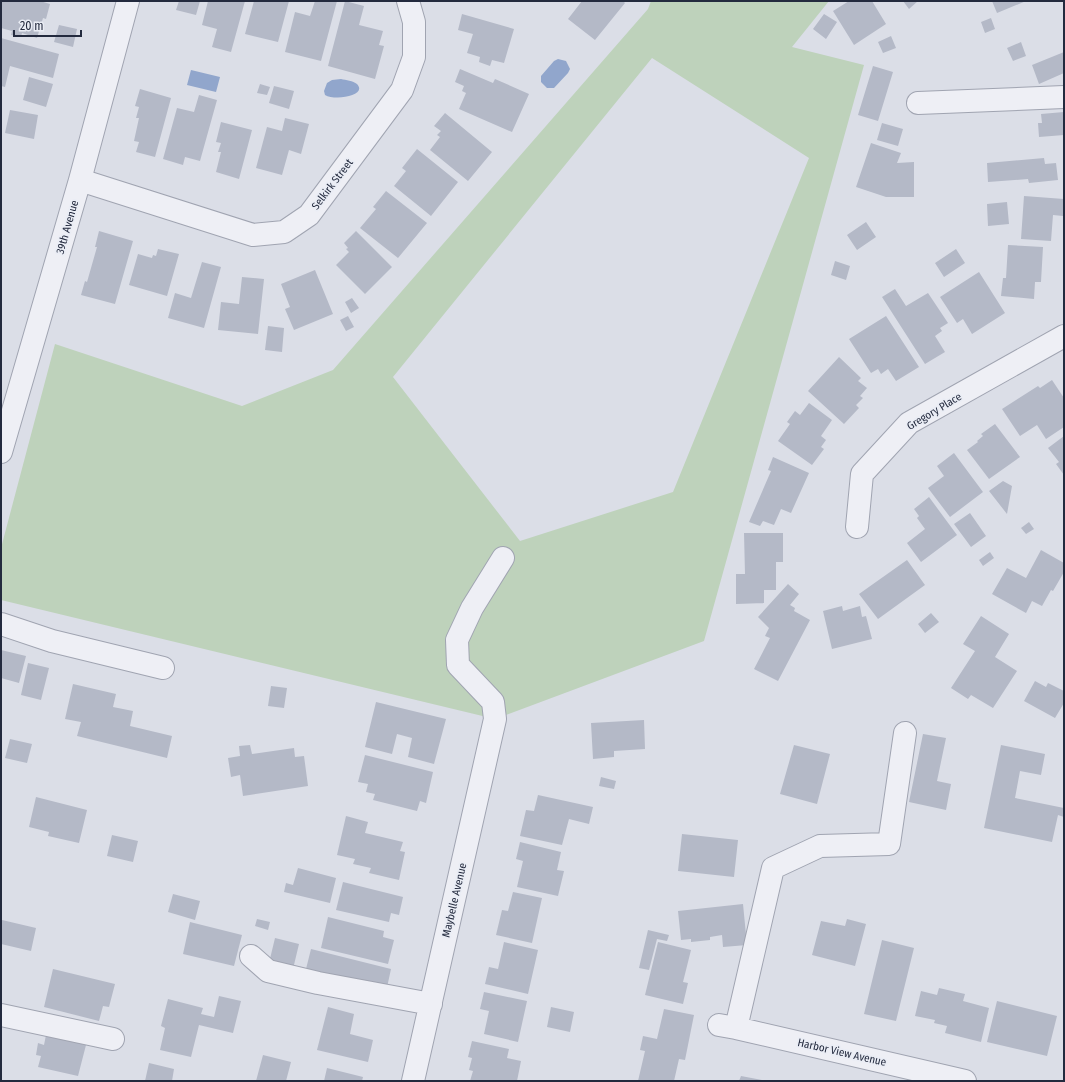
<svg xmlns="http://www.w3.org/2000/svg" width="1065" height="1082" font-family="'Fira Sans Condensed',sans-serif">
<rect width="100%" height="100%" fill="#dbdee7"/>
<!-- green -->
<path fill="#bed2bb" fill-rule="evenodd" d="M651,1H829L792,47L864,65L704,641L495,719L1,600V548L55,344L242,406L333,370L648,9ZM652,58L809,158L673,492L520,541L393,377Z"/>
<!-- water -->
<path fill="#91a6cc" d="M558,59L566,61L570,69L568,73L554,88H547L541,82V76L554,61Z
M191,70L220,77L216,92L187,85Z
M341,79C346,80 353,81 357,84C368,96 335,101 325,95L324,91L327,83L332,80Z"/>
<!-- building -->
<path fill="#b4b9c7" d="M1,1H40L50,4L46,19L43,18L37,38L22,33L21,37L11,35L12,31L1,28Z
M179,1H200L196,15L176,10Z
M208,1H245L231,52L212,47L217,29L202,25Z
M254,1H289L278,42L245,34Z
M315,1H337L321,61L285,52L295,12L310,16Z
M345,1L364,6L359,25L383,31L379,45L384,46L375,79L328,66Z
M582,1H623L625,3L595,40L568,19Z
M849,1H872L886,24L854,45L833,11Z
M903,1H918L909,9Z
M992,1H1026L997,13Z
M462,14L514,29L504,63L492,60L490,66L479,62L480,57L467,53L473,34L458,30Z
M824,14L837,22L826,39L813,29Z
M991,18L995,29L985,33L981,22Z
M59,25L77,29L73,47L54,42Z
M891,36L896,48L883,53L878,42Z
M1,38L59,54L53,78L10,66L5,87L1,86Z
M1021,42L1026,56L1013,61L1007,48Z
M1064,52V73L1039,84L1032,65Z
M873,66L893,72L878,121L858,115Z
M460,69L493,83L495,79L529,94L512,132L459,109L466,93L462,91L464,86L455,82Z
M29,77L53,84L46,107L23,100Z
M260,84L270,87L267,95L257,93Z
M274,86L294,91L289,109L269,103Z
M140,89L171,98L155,157L136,152L139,142L134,141L139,118H136L139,107L135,106Z
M199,95L217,100L200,161L185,157L183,165L163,159L177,108L194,112Z
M10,110L38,115L34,139L5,133Z
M1064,112V135L1039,137L1038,123H1042L1041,114Z
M445,113L492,152L468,181L430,150L440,137L437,135L441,131L434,126Z
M285,118L309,124L301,154L289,150L282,175L256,168L267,127L282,131Z
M221,122L252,130L239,179L216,172L221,152H218L221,143L216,142Z
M882,123L903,129L898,146L877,140Z
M871,143L901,153L897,163L914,162V197H886L856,187Z
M417,149L458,182L431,216L394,186L406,171L402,168Z
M1044,158L1045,164L1056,163L1058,180L1029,183L1028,179L988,182L987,163Z
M386,191L427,223L398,258L360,228L376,209L373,207Z
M1024,196L1064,199L1063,216L1053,215L1051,241L1021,239Z
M1007,202L1009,224L988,226L987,204Z
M866,222L876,237L857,250L847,235Z
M99,231L133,241L115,304L81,295L85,281L87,282L97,247H95Z
M356,231L392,267L365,294L336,265L349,252L346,249L348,248L344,243Z
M1008,245L1043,247L1041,282H1035L1034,299L1001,296L1003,278H1006Z
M158,249L179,254L167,296L129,285L138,254L152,258L153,255L156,256Z
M956,249L965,263L944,277L935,263Z
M835,261L850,266L846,280L831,275Z
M202,262L221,267L204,328L168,318L175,293L191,298Z
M315,270L333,314L294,330L285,309L290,307L281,284Z
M979,272L1005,313L972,334L963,319L957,323L940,297Z
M242,277L264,279L258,334L218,330L221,302L239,304Z
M895,289L906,306L928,293L948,323L940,328L942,331L935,336L945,352L925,364L882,297Z
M352,298L359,308L351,313L345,302Z
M348,316L354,327L346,331L340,320Z
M886,316L919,367L896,381L888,369L881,374L878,369L871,373L849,339Z
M268,326L284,328L282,352L265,350Z
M839,357L861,378L858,381L867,388L860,396L863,398L856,405L859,408L844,424L808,391Z
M1052,380L1064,398V427L1046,439L1037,425L1020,436L1002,409L1038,386L1040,388Z
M809,403L832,420L821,436L826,440L821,447L824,449L812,465L778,441L790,424L787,422L795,411L800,415Z
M995,424L1020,457L989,479L967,450L978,442L977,441L983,436L981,434Z
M1064,436V475L1056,464L1059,462L1048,448Z
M954,453L983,492L950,517L928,488L944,476L937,466Z
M773,457L809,473L791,513L781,509L774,525L763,521L760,526L749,522L771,471L768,470Z
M1003,481L1012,486L1007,514L989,491Z
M929,497L957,535L921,562L907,543L925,529L917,518L919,516L914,509Z
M970,513L986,536L971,547L954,524Z
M1029,522L1034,529L1026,534L1021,528Z
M744,533H783V562H776V590H764V603L736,604V574H745Z
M1041,550L1064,563V572L1053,591L1051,590L1042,606L1032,601L1026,613L992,594L1007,568L1026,578Z
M990,552L994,558L983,566L979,560Z
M907,560L925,585L878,619L859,594Z
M788,584L799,594L790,605L795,608L794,611L810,620L778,681L754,669L770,638L765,636L769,628L758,617Z
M842,606L843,611L860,606L862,617L866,616L872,639L832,649L823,611Z
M931,613L939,622L925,633L918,624Z
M981,616L1009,634L995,657L1017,671L993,708L971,695L968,699L951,688L975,651L963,644Z
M1,650L26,656L19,683L1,678Z
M28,663L49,668L41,700L21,695Z
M1035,681L1046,687L1048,683L1064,691V703L1055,718L1024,701Z
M73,684L116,694L113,707L133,711L130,726L172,736L167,758L77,736L81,722L65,719Z
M271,686L287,688L284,708L268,706Z
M376,702L446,719L434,764L408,757L412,738L397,734L392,754L365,747Z
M644,720L645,749L614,751V757L593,759L591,723Z
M923,734L946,738L937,781L951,784L946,810L909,802Z
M10,739L32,744L27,763L5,758Z
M250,745L252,754L294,748L295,757L304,756L308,786L243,796L240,775L231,777L228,758L240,756L239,746Z
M794,745L830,754L817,804L780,794Z
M1001,745L1045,754L1041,775L1020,771L1015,798L1064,808V817L1058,815L1052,842L984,828Z
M365,755L433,772L426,803L420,801L417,811L373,800L375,794L366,792L368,784L358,782Z
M601,777L616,781L614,789L599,786Z
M538,795L593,807L589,824L569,819L562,845L520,836L526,810L534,811Z
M36,797L87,810L79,843L48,836L49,832L29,827Z
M346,816L368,822L365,833L403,842L400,851L405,852L399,880L369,873L371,868L353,864L355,859L337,855Z
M682,834L738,840L734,877L678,871Z
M112,835L138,841L133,862L107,856Z
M520,842L561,852L557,870L564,871L558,896L517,887L523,861L516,859Z
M298,868L336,878L330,903L284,892L286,883L293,885Z
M343,882L403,897L399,915L391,913L389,922L336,910Z
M513,892L542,898L532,943L496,935L502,910L508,911Z
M173,894L200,901L195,920L168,912Z
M743,904L747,945L723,947L722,935L710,937V940L691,942V939L681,940L678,911Z
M328,917L384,931L383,937L394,940L388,964L321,948Z
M257,919L270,922L268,930L255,926Z
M847,919L866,924L855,966L812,955L821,921L845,926Z
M2,920L36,928L31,951L1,944Z
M190,922L242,935L234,966L183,954Z
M648,930L669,935L667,941L657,939L649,970L639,968Z
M275,938L299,944L293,969L269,963Z
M882,940L914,948L896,1021L864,1014Z
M504,942L538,950L528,994L485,984L489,967L498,969Z
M658,942L691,950L683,982L688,983L683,1004L645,995Z
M311,949L391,969L386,992L305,973Z
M53,969L115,984L109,1007L103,1006L99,1021L44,1007Z
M939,988L965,994L963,1001L989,1008L981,1042L945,1033L947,1026L934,1023L935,1020L915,1016L921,991L937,995Z
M484,992L527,1001L518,1042L484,1034L489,1011L480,1009Z
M219,996L241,1001L233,1033L199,1025L191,1057L160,1050L165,1028L161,1026L168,999L203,1008L201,1014L214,1017Z
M997,1001L1057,1016L1047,1056L987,1042Z
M328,1007L354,1014L350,1034L373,1040L368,1062L317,1050Z
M551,1007L574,1012L570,1032L547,1027Z
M664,1009L694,1015L685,1060L679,1059L674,1081H638L645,1051L640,1050L643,1036L657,1039Z
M46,1035L86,1045L78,1076L38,1067L41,1056L36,1055L38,1043L44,1045Z
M472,1041L509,1049L507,1058L521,1061L517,1081H470L473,1071L469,1070L472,1058L468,1057Z
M263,1055L291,1062L286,1081H256Z
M149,1063L174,1069L172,1081H145Z
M327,1068L363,1077L362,1081H324Z
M741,1076L762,1080V1081H739Z"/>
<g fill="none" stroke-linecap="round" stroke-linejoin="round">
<!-- minor casing -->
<g stroke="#a0a4b1" stroke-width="24">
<path id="minor" d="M918,103L1064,97
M80,180L253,235L284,232L309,215L402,90L414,57V22L408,1
M1,452L80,180L128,1
M857,527L862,474L909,423L1064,336
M1,624L52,641L163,668
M251,956L268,971L318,983L431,1004
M1,1015L113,1039
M719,1025L736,1028L965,1081
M736,1028L773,868L820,846L889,844L905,733
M413,1081L495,719L493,702L458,665L457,640L472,608L503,558"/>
</g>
<!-- minor -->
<use href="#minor" stroke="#eeeff5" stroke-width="22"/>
</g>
<g text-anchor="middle" stroke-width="3.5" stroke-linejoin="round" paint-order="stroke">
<!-- street labels -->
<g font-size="11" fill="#232a3e" stroke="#eaedf5">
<text transform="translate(332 184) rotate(-53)" y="4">Selkirk Street</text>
<text transform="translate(67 227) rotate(-74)" y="4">39th Avenue</text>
<text transform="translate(934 411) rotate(-31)" y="4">Gregory Place</text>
<text transform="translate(454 900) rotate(-77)" y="4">Maybelle Avenue</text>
<text transform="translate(842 1052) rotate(13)" y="4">Harbor View Avenue</text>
</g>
</g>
<!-- border -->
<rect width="1065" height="1082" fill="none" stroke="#232a3e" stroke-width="4"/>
<!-- scale -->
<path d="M14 30v6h67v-6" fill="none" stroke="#232a3e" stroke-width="2"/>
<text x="20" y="30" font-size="12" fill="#232a3e" stroke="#eaedf5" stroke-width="3" paint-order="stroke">20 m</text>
</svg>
